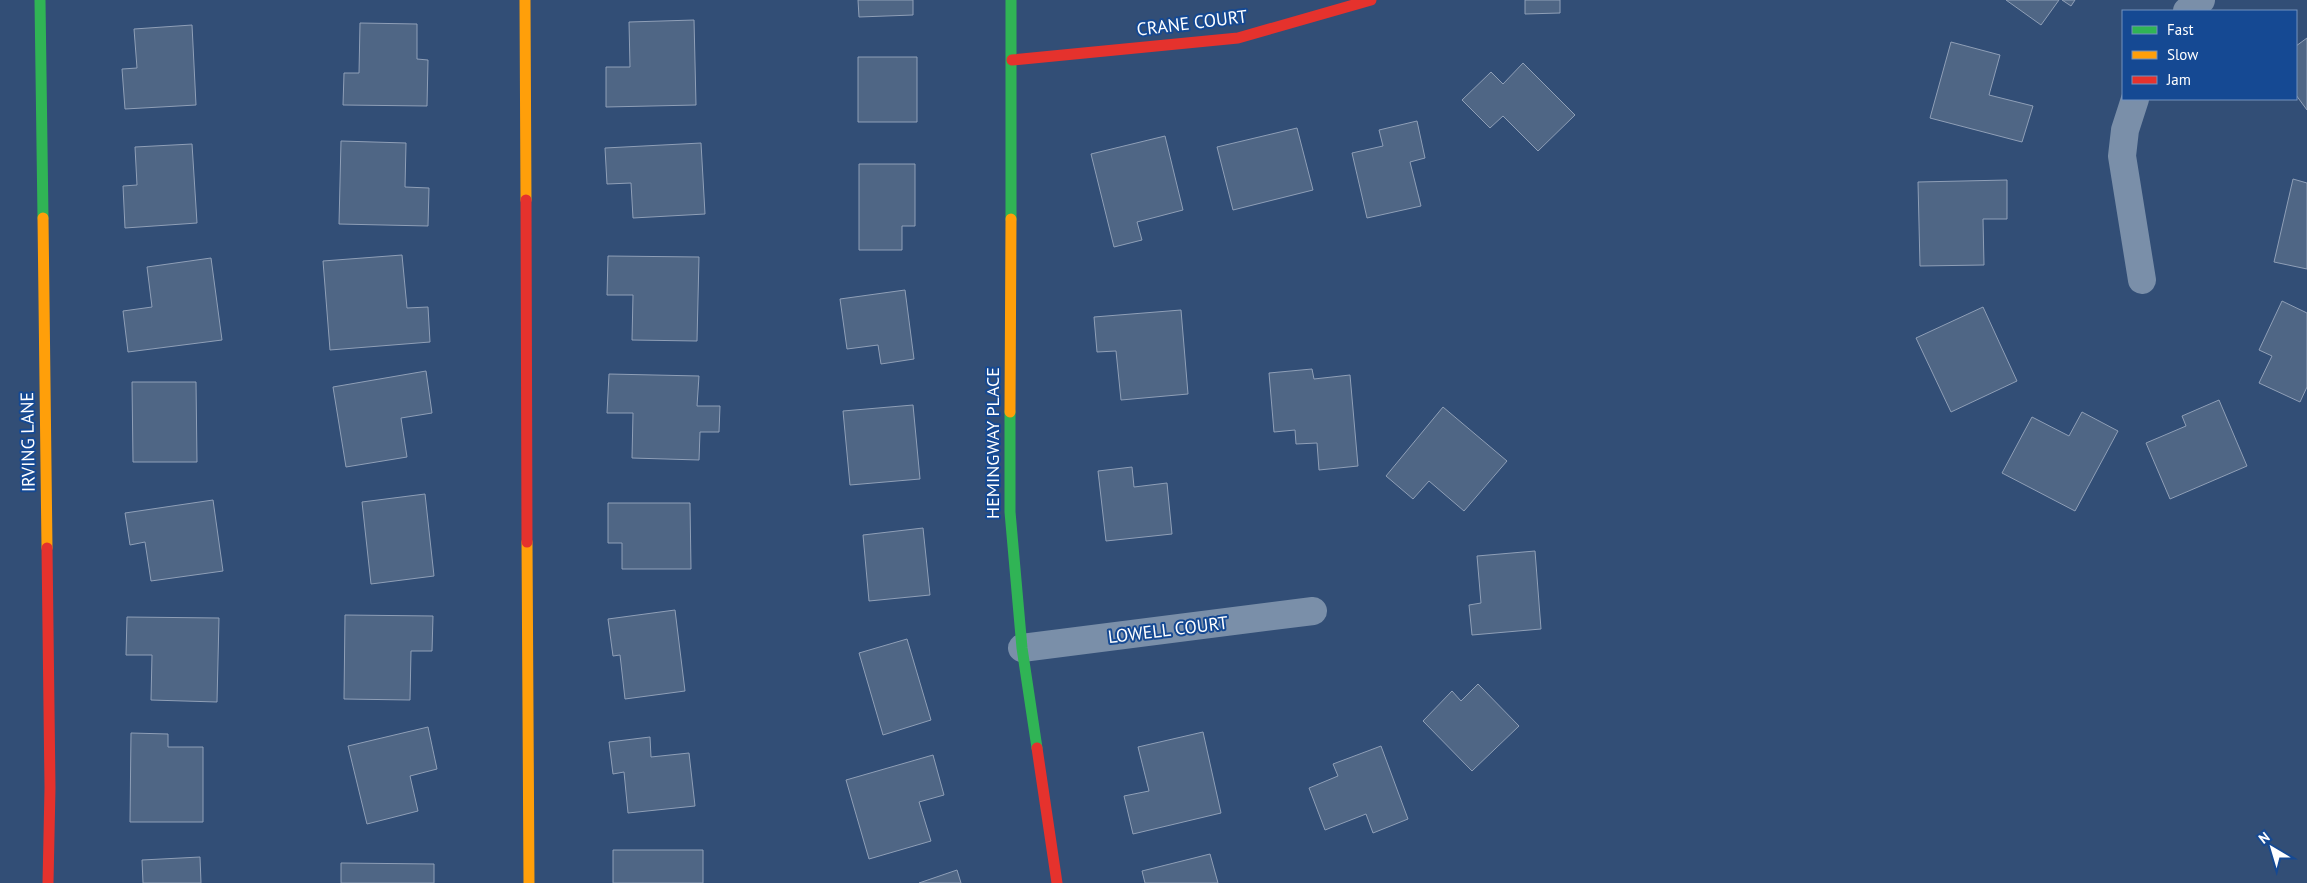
<svg xmlns="http://www.w3.org/2000/svg" width="2307" height="883" font-family="'PT Sans',sans-serif">
<rect width="100%" height="100%" fill="#324e76"/>
<!-- building -->
<path fill="#4f6685" stroke="#8f9fb7" d="M858,0H913V15L859,17Z
M1525,0H1560V13L1525,14Z
M2006,0H2059L2041,25Z
M2062,0H2075L2071,6Z
M694,20L696,105L606,107V67H630L629,22Z
M360,23L417,24V59L428,60L427,106L343,105L344,73H359Z
M192,25L196,105L125,109L122,69L137,68L134,29Z
M2307,38V110L2296,95V46Z
M1951,42L2000,55L1989,95L2033,106L2022,142L1930,118Z
M858,57H917V122H858Z
M1523,63L1575,115L1538,151L1503,116L1490,128L1462,100L1491,72L1503,84Z
M1417,121L1425,158L1410,162L1421,206L1367,218L1352,153L1383,146L1379,130Z
M1297,128L1313,190L1233,210L1217,147Z
M1165,136L1183,210L1137,222L1142,240L1114,247L1091,154Z
M341,141L406,143L405,187L429,188L428,226L339,224Z
M701,143L705,214L633,218L631,183L607,184L605,148Z
M192,144L197,223L125,228L123,186L137,185L135,147Z
M859,164H915V226H902V250H859Z
M2293,179L2307,183V269L2274,262Z
M2007,180V219H1983L1984,265L1920,266L1918,182Z
M402,255L407,308L428,307L430,342L330,350L323,261Z
M608,256L699,257L697,341L632,340L633,295H607Z
M211,258L222,340L128,352L123,311L152,307L147,267Z
M905,290L914,359L881,364L878,345L847,349L840,299Z
M2282,301L2307,313V387L2300,402L2259,383L2272,356L2259,350Z
M1983,307L2017,381L1951,412L1916,338Z
M1181,310L1188,394L1121,400L1116,351L1097,352L1094,317Z
M1312,369L1314,379L1350,375L1358,466L1319,470L1317,443L1296,444L1295,430L1274,432L1269,373Z
M426,371L432,413L401,418L407,457L346,467L333,387Z
M609,374L699,376L697,406H720L719,432H700L699,460L632,458L633,413H607Z
M132,382H196L197,462H133Z
M2219,400L2247,466L2170,499L2146,443L2186,426L2182,416Z
M913,405L920,479L850,485L843,411Z
M1443,407L1507,461L1464,511L1429,481L1413,499L1386,476Z
M2082,412L2118,431L2075,511L2002,473L2032,417L2069,436Z
M1132,467L1134,487L1167,483L1172,534L1106,541L1098,471Z
M425,494L434,576L371,584L362,502Z
M213,500L223,571L151,581L145,542L130,545L125,513Z
M608,503H690L691,569H622V543H608Z
M923,528L930,595L869,601L863,535Z
M1535,551L1541,629L1472,635L1469,605L1481,603L1477,556Z
M675,610L685,691L625,699L620,655L613,656L608,619Z
M345,615L433,616L432,651H411L410,700L344,699Z
M127,617L219,618L217,702L151,700L152,655H126Z
M907,639L931,720L883,735L859,653Z
M1478,684L1519,726L1472,771L1423,721L1452,691L1461,701Z
M428,727L437,769L410,776L418,811L367,824L348,746Z
M1203,732L1221,813L1133,834L1124,796L1149,791L1138,747Z
M131,733L168,734V747H203V822H130Z
M650,737L651,757L689,753L695,806L628,813L624,772L613,774L609,742Z
M1381,746L1408,819L1373,833L1366,814L1325,830L1309,788L1338,776L1333,764Z
M933,755L944,795L919,802L931,841L869,859L846,780Z
M613,850H703V883H613Z
M1210,854L1218,883H1145L1142,871Z
M200,857L201,883H143L142,860Z
M341,863L434,864V883H341Z
M957,870L961,883H919Z"/>
<g fill="none" stroke-linecap="round" stroke-linejoin="round">
<!-- street -->
<path stroke="#7a8fa9" stroke-width="28" d="M2187,11L2201,0
M2135,99L2125,130L2122,156L2142,280
M1022,648L1313,611"/>
<!-- fast -->
<path stroke="#30b455" stroke-width="11" d="M40,0L43,218
M1011,219V0
M1010,412V512L1022,648L1037,748"/>
<!-- slow -->
<path stroke="#ff9f0a" stroke-width="11" d="M525,0L526,200
M43,218L47,548
M1010,412L1011,219
M527,542L529,883"/>
<!-- jam -->
<path stroke="#e5322d" stroke-width="11" d="M1012,60L1238,38L1371,0
M526,200L527,542
M47,548L50,788L48,883
M1037,748L1057,883"/>
</g>
<g text-anchor="middle" stroke-width="4" stroke-linejoin="round" paint-order="stroke">
<!-- street labels -->
<g font-size="18" fill="#fff" stroke="#154993">
<text transform="translate(1192 23) rotate(-7)" y="6">CRANE COURT</text>
<text transform="translate(28 442) rotate(-91)" y="6">IRVING LANE</text>
<text transform="translate(993 443) rotate(-90)" y="6">HEMINGWAY PLACE</text>
<text transform="translate(1168 630) rotate(-7)" y="6">LOWELL COURT</text>
</g>
</g>
<!-- legend -->
<rect x="2122" y="10" width="175" height="90" fill="#154993" stroke="#7392be"/>
<rect x="2132" y="26" width="25" height="8" fill="#30b455" stroke="#7392be"/>
<text x="2167" y="35" font-size="15" fill="#ffffff">Fast</text>
<rect x="2132" y="51" width="25" height="8" fill="#ff9f0a" stroke="#7392be"/>
<text x="2167" y="60" font-size="15" fill="#ffffff">Slow</text>
<rect x="2132" y="76" width="25" height="8" fill="#e5322d" stroke="#7392be"/>
<text x="2167" y="85" font-size="15" fill="#ffffff">Jam</text>
<!-- north arrow -->
<g transform="translate(2272 848) rotate(322)" stroke="#154993" stroke-width="4" paint-order="stroke">
<path d="M0-4L9 19L0 12L-9 19Z" fill="#ffffff"/>
<text y="-8" font-size="14" font-weight="bold" text-anchor="middle" fill="#ffffff">N</text>
</g>
</svg>
